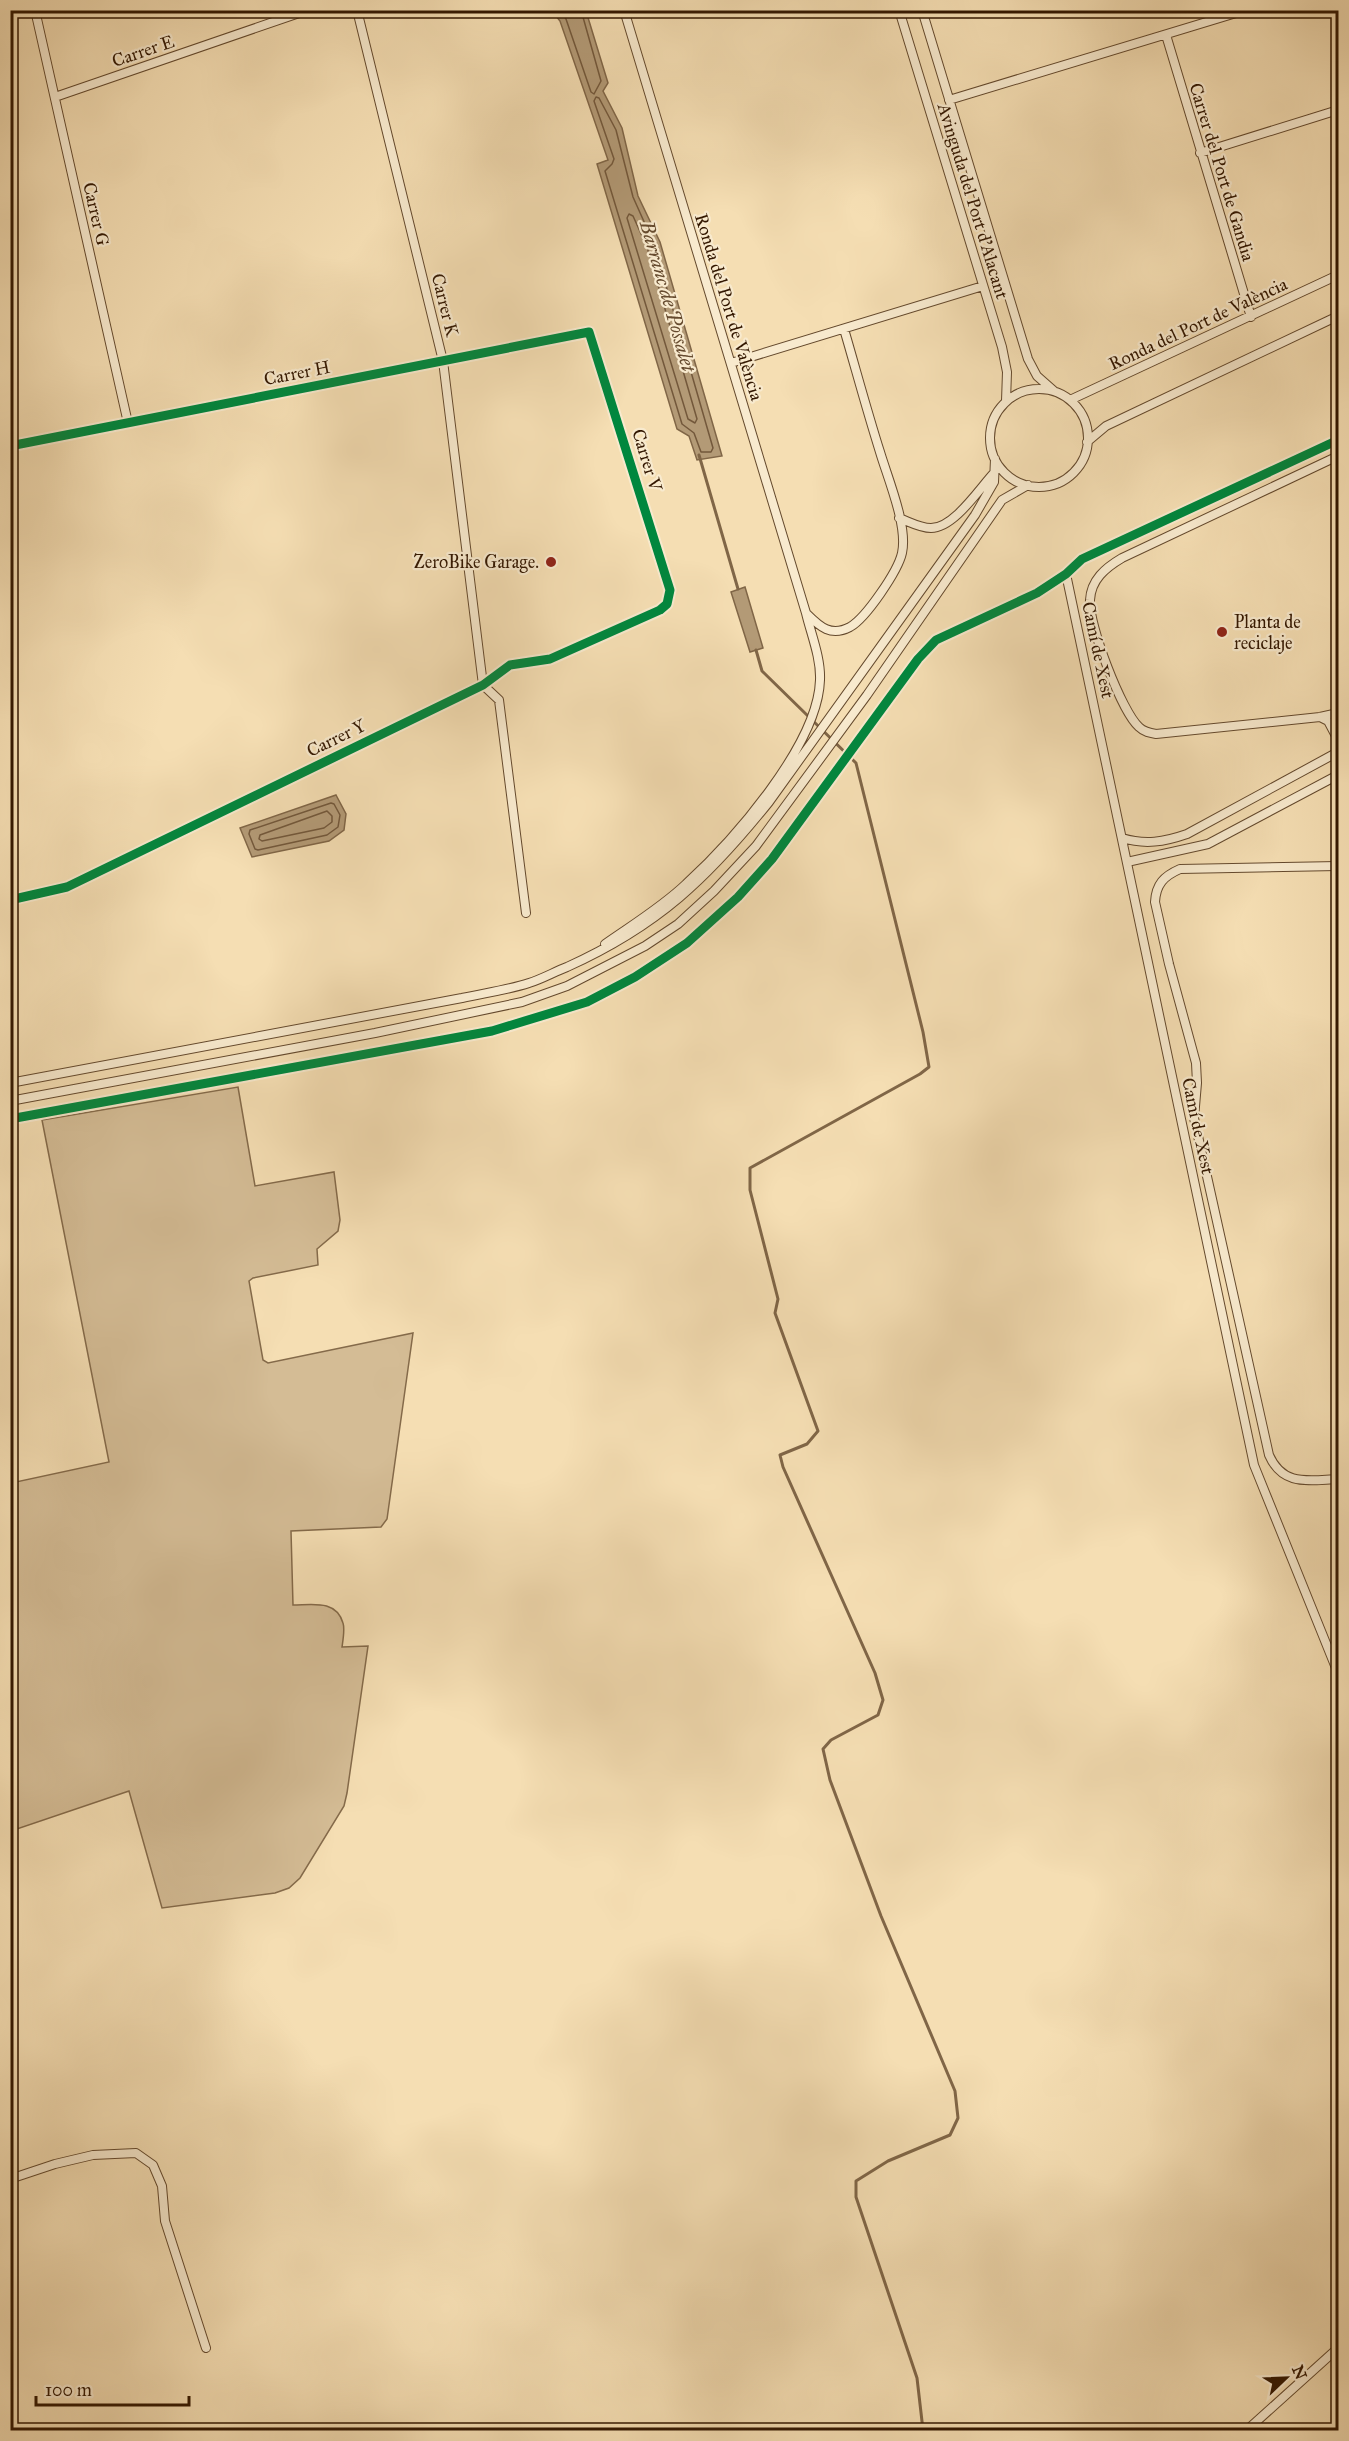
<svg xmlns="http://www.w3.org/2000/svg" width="1349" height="2441" font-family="'IM FELL Great Primer',serif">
<rect width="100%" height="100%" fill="#f5deb3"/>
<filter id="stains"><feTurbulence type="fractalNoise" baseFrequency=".00333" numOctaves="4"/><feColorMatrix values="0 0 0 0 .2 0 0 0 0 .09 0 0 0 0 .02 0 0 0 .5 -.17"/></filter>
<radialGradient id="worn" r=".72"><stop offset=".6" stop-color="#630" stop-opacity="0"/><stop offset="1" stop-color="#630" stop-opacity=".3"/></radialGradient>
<!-- green -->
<path fill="#d4bc95" stroke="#846a4a" stroke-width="1.5" d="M238,1087L255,1186L334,1172L340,1220L338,1231L317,1249L318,1265L253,1278L249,1281L263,1360L268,1363L413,1333L387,1519L381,1527L291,1531L293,1605C311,1605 336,1599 343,1623C345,1629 343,1640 342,1647L368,1646L347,1793L344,1806L300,1878L289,1888L275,1893L162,1908L129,1791L11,1831V1483L109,1462L42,1120Z"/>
<!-- water -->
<path fill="#b39a76" stroke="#806647" stroke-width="1.5" d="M552,11H586L608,83L603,91L622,128L638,196L660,242L722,456L697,460L689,436L677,429L597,164L608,160L560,21Z
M745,587L763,648L750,652L731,592Z
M336,795L346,814L344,830L329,841L252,857L240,828Z"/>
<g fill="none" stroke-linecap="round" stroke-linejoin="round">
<!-- shore -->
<path stroke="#73583b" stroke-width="1.5" d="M560,10L566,19L591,92L594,94L601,81L581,10
M596,97L599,98L616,130L633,197L654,244L713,448L711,452H701L694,433L682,424L605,171L612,164L614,159L594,101Z
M629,214L633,216L647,247L697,419L695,423L688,419L627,218Z
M331,803L334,804L340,815L338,827L327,835L258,850L255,849L249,834L250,830Z
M327,811L332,816V822L324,828L262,841L259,839L260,835Z"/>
<!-- stream -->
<path stroke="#806647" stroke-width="3" d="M699,455L738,589
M756,650L762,671L856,763L923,1032L929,1067L920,1074L750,1168V1190L778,1299L775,1313L818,1431L807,1444L780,1455L783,1467L875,1673L883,1700L878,1715L831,1740L823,1749L830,1780L881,1916L955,2091L958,2118L950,2135L888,2161L856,2181V2197L917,2378L923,2430"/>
<!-- minor casing -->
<g stroke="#64492d" stroke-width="10">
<path id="minor" d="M35,10L128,423
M357,10L443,361L483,685
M899,10L1002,347L1007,372L1006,401
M922,10L1028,359L1037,376L1054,391
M1166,35L1251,317
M55,97L308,10
M949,100L1246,10
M1200,153L1338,110
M731,363L983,286
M990 438a49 49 0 1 1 98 0a49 49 0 1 1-98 0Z
M1070,400L1338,275
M1087,442L1106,426L1338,316
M10,446L589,332L670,590L667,604L660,610L550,659L510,665L483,685L67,887L10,900
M1338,456L1122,558C1105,568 1091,580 1090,600C1088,624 1122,712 1139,727C1144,732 1150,733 1156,734L1320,717L1338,713
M899,518C910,522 920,528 931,528C954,528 979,489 994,473
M1066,574L1254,1465L1338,1673
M807,614C820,627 831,637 850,627C866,618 898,571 902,553C908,526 888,479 880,452C867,411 856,370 844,329
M483,685L499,700L526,913
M1320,717L1328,721L1337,738
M1122,838C1145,845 1164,842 1187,834L1338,752
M1127,862L1208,844L1338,775
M1338,866L1180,869C1164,876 1156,884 1155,902L1169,964L1196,1063L1197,1083L1194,1118L1269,1455C1283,1487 1309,1480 1338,1479
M605,944C632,925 662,907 686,884C733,841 818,745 820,680C821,658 811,634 806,613L624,10
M10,1083L462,998C484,993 508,990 529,983C542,979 554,972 567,967C658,926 708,878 769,802L975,515L994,482L995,459
M10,1101L375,1033L522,1002L567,986L645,946L678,924L714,891L756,846L867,695L1002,500L1028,485
M10,1119L492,1031L587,1002L635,977L687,943L738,897L772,859L918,659L936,640L1037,593L1066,574L1082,559L1338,440
M10,2179L55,2164L93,2155L136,2153L153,2165L162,2186L165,2221L206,2348
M1247,2430L1338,2348"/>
</g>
<!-- minor -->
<use href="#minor" stroke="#f8eace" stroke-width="8"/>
<!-- cycleway casing -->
<g stroke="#f8eace" stroke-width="13">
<path id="cycleway" d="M10,446L589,332L670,590L667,604L660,610L550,659L510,665L483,685L67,887L10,900
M10,1119L492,1031L587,1002L635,977L687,943L738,897L772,859L918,659L936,640L1037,593L1066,574L1082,559L1338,440"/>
</g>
<!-- cycleway -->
<use href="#cycleway" stroke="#00873e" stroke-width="9"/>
</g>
<!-- markers -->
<g fill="#8f2418" stroke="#f8eace" stroke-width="2">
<circle cx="551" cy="562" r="6"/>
<circle cx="1222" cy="632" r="6"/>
</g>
<g text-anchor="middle" stroke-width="4.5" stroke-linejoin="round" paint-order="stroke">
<!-- street labels -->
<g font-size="18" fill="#331700" stroke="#f8eace">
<text transform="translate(143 51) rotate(-19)" y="6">Carrer E</text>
<text transform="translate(1222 172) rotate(73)" y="6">Carrer del Port de Gandia</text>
<text transform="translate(973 201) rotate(73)" y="6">Avinguda del Port d'Alacant</text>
<text transform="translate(96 214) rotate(77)" y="6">Carrer G</text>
<text transform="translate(445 305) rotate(76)" y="6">Carrer K</text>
<text transform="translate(729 307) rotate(73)" y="6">Ronda del Port de València</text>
<text transform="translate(1198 324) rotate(-25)" y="6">Ronda del Port de València</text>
<text transform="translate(297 373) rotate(-11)" y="6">Carrer H</text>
<text transform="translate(647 460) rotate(73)" y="6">Carrer V</text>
<text transform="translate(1098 650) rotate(78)" y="6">Camí de Xest</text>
<text transform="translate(336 738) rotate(-26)" y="6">Carrer Y</text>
<text transform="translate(1198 1126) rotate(78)" y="6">Camí de Xest</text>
</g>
<!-- poi labels -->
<g font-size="18" fill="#331700" stroke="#f8eace" text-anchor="end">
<text x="539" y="568">ZeroBike Garage.</text>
<text x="1234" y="628" text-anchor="start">Planta de<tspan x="1234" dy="21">reciclaje</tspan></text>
</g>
<!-- water labels -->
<g font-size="20" font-style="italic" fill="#664b2f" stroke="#f8eace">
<text transform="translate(668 296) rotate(74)" y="7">Barranc de Possalet</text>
</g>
</g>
<!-- margin -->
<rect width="1349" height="2441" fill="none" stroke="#f5deb3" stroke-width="36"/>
<rect x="12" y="12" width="1325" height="2417" fill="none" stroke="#331700" stroke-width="3"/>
<rect x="18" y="18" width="1313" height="2405" fill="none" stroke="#331700" stroke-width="1.5"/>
<!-- north arrow -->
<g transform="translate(1286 2378) rotate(67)" stroke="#f8eace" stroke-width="4.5" paint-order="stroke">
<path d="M0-4.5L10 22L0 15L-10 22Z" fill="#331700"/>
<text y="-9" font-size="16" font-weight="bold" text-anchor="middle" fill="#331700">N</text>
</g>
<!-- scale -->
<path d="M36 2396v9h153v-9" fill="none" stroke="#331700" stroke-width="3"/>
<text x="45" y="2396" font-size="18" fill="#331700" stroke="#f8eace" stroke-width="4.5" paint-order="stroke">100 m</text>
<rect width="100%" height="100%" filter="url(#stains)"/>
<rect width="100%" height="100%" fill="url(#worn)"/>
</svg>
